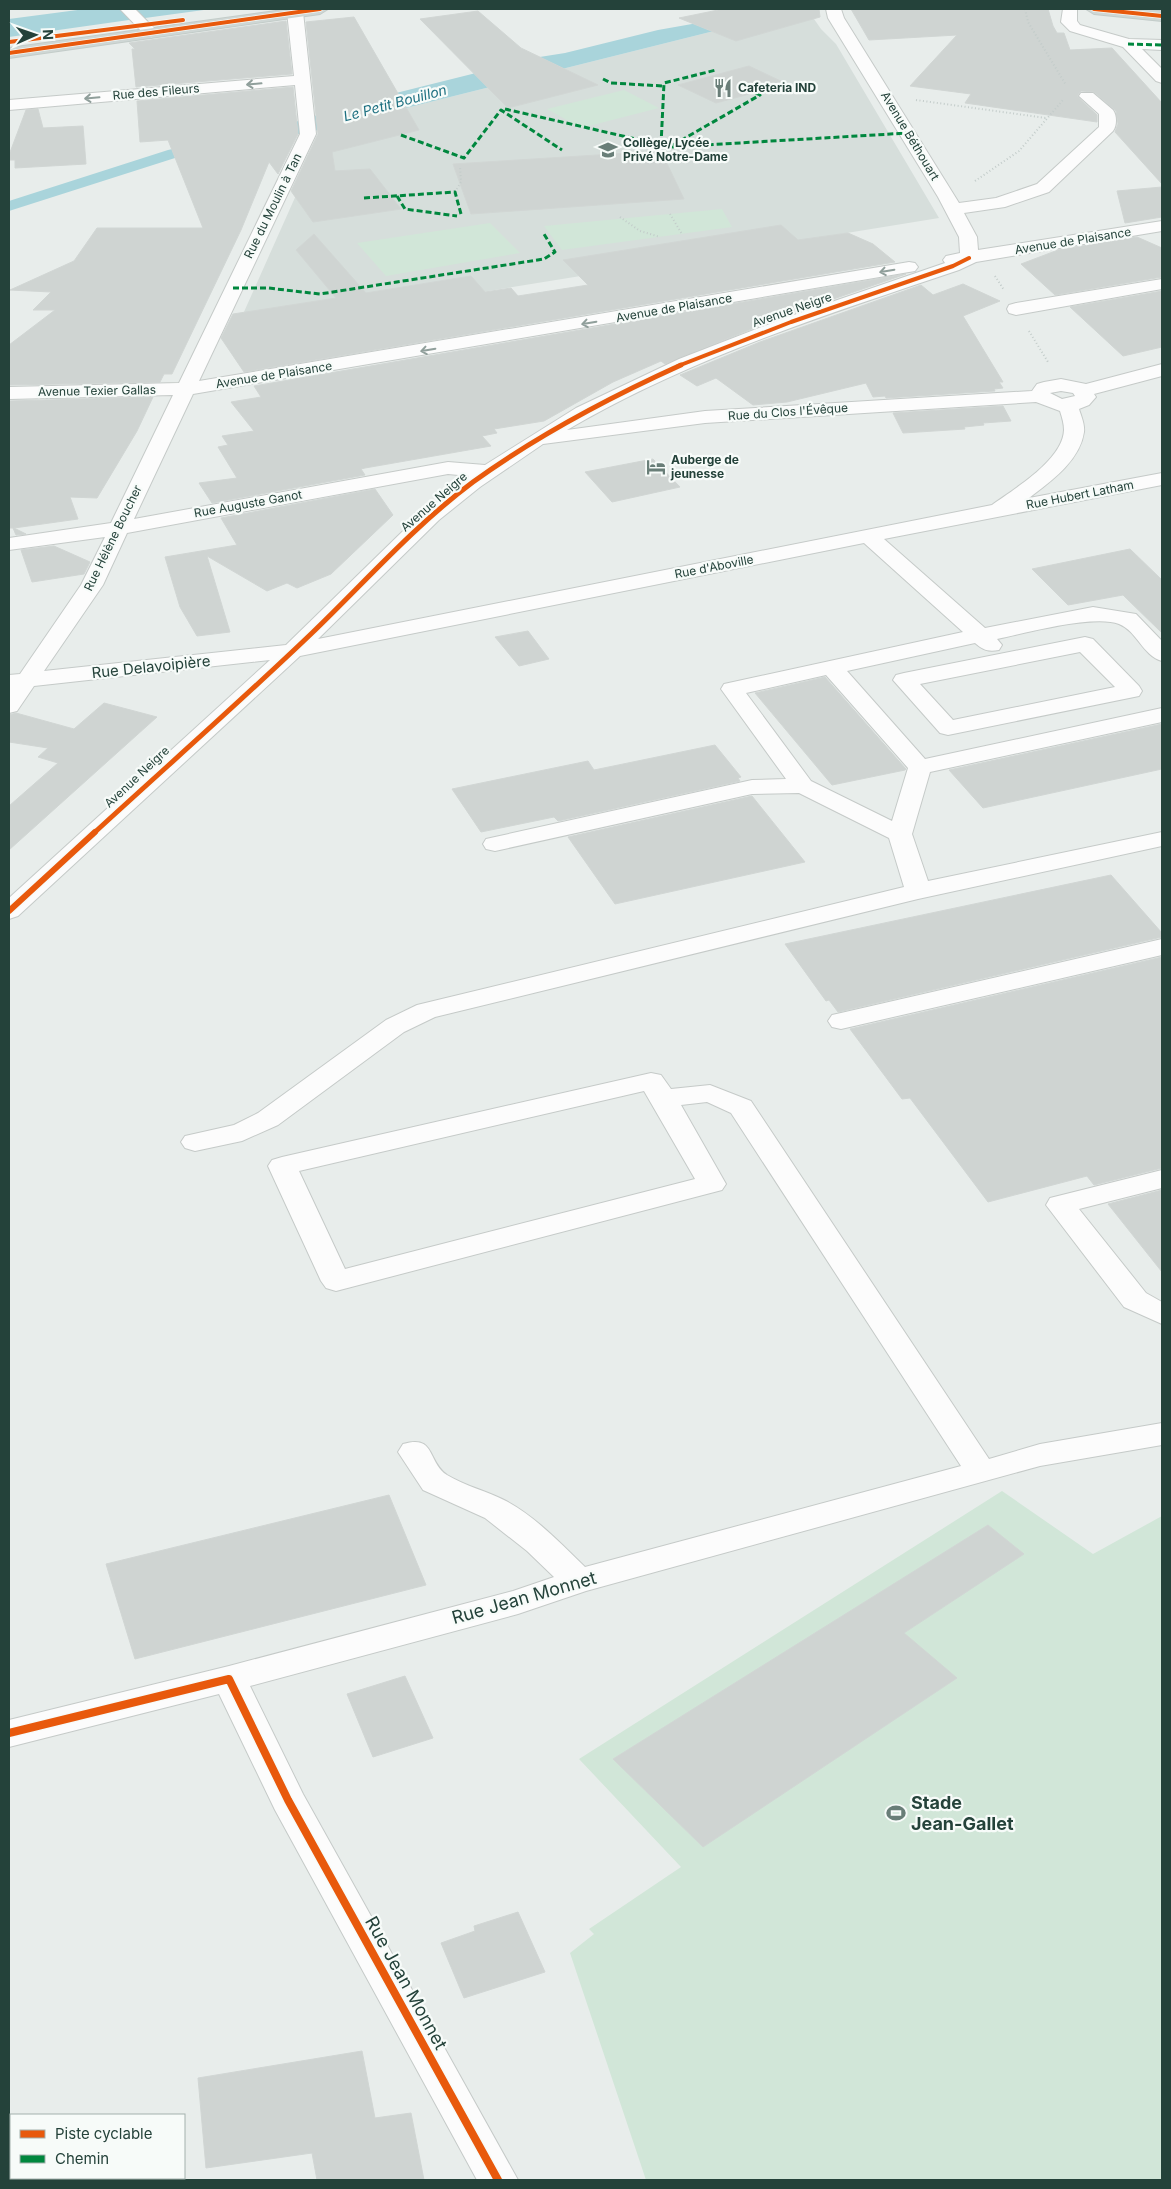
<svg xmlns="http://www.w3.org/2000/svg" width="1171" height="2189" font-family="Inter,sans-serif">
<rect width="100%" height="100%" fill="#e8edeb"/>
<!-- built -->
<path fill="#d6dedb" d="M802,9H807L821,29L836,44L939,218L235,332L326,128Z"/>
<!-- green -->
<path fill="#d1e6d8" d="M624,90L659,108L581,128L547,109Z
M722,209L732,227L562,250L544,226Z
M490,223L520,253L386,276L357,243Z
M1002,1491L1093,1554L1162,1516V2180H646L570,1953L594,1934L589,1929L681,1867L579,1759Z"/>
<!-- water -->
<path fill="#a9d4db" d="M85,9H211L145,18H133L129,20L9,37V19Z
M768,9H802L310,132L309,117L382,102L376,98L472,74L508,62L565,53L658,30L743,15Z
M303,120L305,133L200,150L9,211V201L168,150Z"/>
<!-- building -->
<path fill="#cfd4d2" stroke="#d1d6d4" d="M723,9H819L820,17L736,41L679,18Z
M851,9H1048L1053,26L1057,33H1064L1070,50L1112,48L1162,103V184L1115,132L1118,124L1116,111L1094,92L1081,91L1077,96L1097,115V122L965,103L971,94L910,86L957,35L869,40Z
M478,11L521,48L598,85L508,108L420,19Z
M354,17L419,130L332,152L335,171L370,169L401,209L313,222L291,191L318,134L306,22Z
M286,21L292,74L136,87L132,49H135L129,43Z
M749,66L787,84L716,103L678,85Z
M293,87L298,134L278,174L269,162L241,230L172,374H164L160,382L9,385V345L55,310H33L51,292L10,290L74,261L97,228H203L168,140L140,142L137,101Z
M38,109L43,128L83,126L86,164L15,168V160H9V155L26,110Z
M661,151L684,199L471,214L453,164Z
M1162,187V217L1125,223L1117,191Z
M781,225L798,240L848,233L873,244L895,262L244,372L221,338L233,314L336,298L296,250L314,234L366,293L471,276L485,292L511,288L518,296L588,285L563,260Z
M1137,237L1162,248V277L1055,295L1021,264L1058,250Z
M906,274L784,316L665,364L661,361L613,382L544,421L494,429L497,433L482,436L491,446L365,468L361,469L365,475L212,503L199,483L237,478L218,447L228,445L222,436L254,431L231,402L261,397L254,386Z
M963,284L1000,301L963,316L1003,382H999L1003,388L994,389L995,391L886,398L885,396L873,397L866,383L787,402L753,405L716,378L697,386L680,375L760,342L921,285L933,295Z
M1162,291V347L1123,356L1070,307Z
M153,397L137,431L97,498L70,497L78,519L14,528L26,534L16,535L13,528H9V401Z
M1003,406L1011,421L983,423L984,425L964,427L965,429L903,433L893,413Z
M653,459L680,487L612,502L585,472Z
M375,489L393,515L331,574L297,588L287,583L267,591L207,556L230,632L197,636L180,607L165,557L237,545L221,518Z
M54,546L90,562L84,574L32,582L21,550Z
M1130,549L1162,580V633L1123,595L1068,605L1032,569Z
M528,631L549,659L519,666L495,637Z
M825,677L906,769L905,770L832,785L755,693Z
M104,703L157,717L9,850V806L58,763L38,757L48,748L9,742V715L16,713L74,729Z
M1162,724V769L983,808L949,770Z
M715,745L741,777L738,778L740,781L558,821L554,817L481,832L452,789L588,761L594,770Z
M752,796L805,862L615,904L568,837Z
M1111,875L1162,933V937L838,1012L829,1000L826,1001L785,944Z
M1162,957V1168L1094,1185L1087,1176L988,1202L910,1098L902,1099L850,1029Z
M1162,1190V1272L1108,1204Z
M389,1495L426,1585L135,1659L106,1564Z
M988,1525L1024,1554L904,1633L957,1678L703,1847L613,1759Z
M405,1676L433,1738L373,1757L347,1694Z
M518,1912L545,1972L464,1998L441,1943L475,1931L474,1926Z
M362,2051L375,2118L411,2113L424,2180H317L312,2153L206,2168L198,2078Z"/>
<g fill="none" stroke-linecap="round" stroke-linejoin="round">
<!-- minor casing -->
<g stroke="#c5cac8" stroke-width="2">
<path id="minor" d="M120,9H135L159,33L151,38L146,36Z
M290,9H300L303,12L316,134L199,381L909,262L915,263L918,267L915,271L909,272L193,394L134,519L448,462L485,465L576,408L679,359L785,318L945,263L943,260L946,256L960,253L959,237L938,197L828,18L826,9H841L844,18L959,203L996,198L1037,184L1099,127V114L1079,96L1081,93H1093L1113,110C1117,115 1117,126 1113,131L1049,192L1005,207L964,213L977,237L978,250L1162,221V231L976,262L959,270C826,315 689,358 567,430L705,411L1032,391L1037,384L1044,382L1061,379L1086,384L1162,364V376L1094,394L1096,397L1089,405L1079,409C1081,416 1085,424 1084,432C1080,461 1050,482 1029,498L1162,473V485L884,539L985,628L1093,607L1136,614L1162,641V661C1143,656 1137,631 1119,624C1095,614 1025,633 997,639L1002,645L999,650C988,652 983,650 975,643L847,671L925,759L1162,708V722L930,772L912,834L928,881L1162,832V846L918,899L435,1017L404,1032L278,1125L242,1141L195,1151L185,1148L181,1142L185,1136L234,1125L258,1113L386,1020L417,1005L904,887L889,838L799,793L752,794L495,851L486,849L483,844L486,839L495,837L752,780L786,779L721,689L724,684L963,632L864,543L300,656L18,916L9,919V898L270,660L34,686L17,711L9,713V675L20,674L81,585L105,537L9,550V538L111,523L173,395L9,399V387L179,383L300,134L295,85L9,110V100L294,76L287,12ZM1061,391L1073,393L1075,396L1062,399L1050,393ZM1036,402L1060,411C1062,417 1064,424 1064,430C1063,460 1014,489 992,505L318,639L439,520L480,487L543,444L705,423ZM448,474L469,476L404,530L286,645L44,671L103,585L127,533ZM826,675L908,768L892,821L811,781L746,693Z
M1063,9H1077V21L1080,25L1129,39L1162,40V50L1142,49L1162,69V83L1156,81L1123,47L1070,31L1061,22Z
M1162,279V289L1016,315L1009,313L1007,309L1009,305L1016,303Z
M1085,637L1093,639L1139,686L1142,691L1139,696L948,735L940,733L893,680L896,675L904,673ZM1080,652L1115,687L953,720L920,684Z
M1162,939V955L841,1029L832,1027L828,1021L832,1015L841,1013Z
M651,1073L661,1075L671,1089L710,1085L751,1101L989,1459L1040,1444L1162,1423V1445L1040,1466L586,1591L518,1614L250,1686L303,1794L518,2180H477L275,1810L219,1694L9,1747V1720L229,1666L513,1591L554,1577L527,1551L485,1518L423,1490L398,1452L403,1444C436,1434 427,1462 447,1475C465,1486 487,1491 506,1501C536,1517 561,1544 585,1567L961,1466L731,1113L707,1102L681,1105L726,1184L722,1190L336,1291L326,1288L321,1281L268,1166L272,1160L282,1157ZM644,1091L695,1179L345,1269L299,1171Z
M1162,1170V1188L1079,1209L1146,1293L1162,1302V1324L1124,1307L1046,1205L1050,1198Z"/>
</g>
<!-- major casing -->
<g stroke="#c3ccc9" stroke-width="2">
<path id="major" d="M290,9H328L320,14L9,58V48Z
M1086,9H1136L1162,11V21L1094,14Z"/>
</g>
<!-- path -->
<path stroke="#c3ccca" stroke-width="2" stroke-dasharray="1 2.5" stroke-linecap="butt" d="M1025,9L1028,22L1066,85
M916,100L1046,118
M975,181L1019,151L1063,100
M455,192L461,182L460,166
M670,214L682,234
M620,217L640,231L660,237
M995,276L1004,290
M1029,331L1048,362"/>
<!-- minor -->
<use href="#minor" fill="#fcfcfc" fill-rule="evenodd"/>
<!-- major -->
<use href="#major" fill="#cfd7d5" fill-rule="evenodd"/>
<!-- quiet -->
<path stroke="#00873e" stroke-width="3" stroke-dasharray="6 3" stroke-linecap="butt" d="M1128,44L1162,45
M603,79L611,83L663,86
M505,109L671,147L908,133
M401,135L464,158L501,110L562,150
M661,145L664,83L716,70
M673,145L760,95L751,91
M397,196L405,209L457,216
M364,198L455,192L461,214
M233,288H268L320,294L544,259L555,252L544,234"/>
<!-- cycleway-far3 casing -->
<g stroke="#f7fbf9" stroke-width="5.5">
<path id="cycleway-far3" d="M1094,9L1162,16
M9,42L183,20
M9,53L320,9
M678,366L791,322L953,266L969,258"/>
</g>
<!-- cycleway-far2 casing -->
<g stroke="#f7fbf9" stroke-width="8">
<path id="cycleway-far2" d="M94,833C167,766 241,701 312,633C365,582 414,526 473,482C538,435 608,398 681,365"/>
</g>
<!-- cycleway-far1 casing -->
<g stroke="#f7fbf9" stroke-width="9">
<path id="cycleway-far1" d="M9,911L95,832"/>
</g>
<!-- cycleway casing -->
<g stroke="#f7fbf9" stroke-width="11">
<path id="cycleway" d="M9,1733L229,1679L288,1800L498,2180"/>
</g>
<!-- cycleway-far3 -->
<use href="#cycleway-far3" stroke="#e8590c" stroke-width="4"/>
<!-- cycleway-far2 -->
<use href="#cycleway-far2" stroke="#e8590c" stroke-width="5"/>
<!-- cycleway-far1 -->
<use href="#cycleway-far1" stroke="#e8590c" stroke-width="6"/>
<!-- cycleway -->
<use href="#cycleway" stroke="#e8590c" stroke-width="8"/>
</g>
<!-- one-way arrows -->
<defs><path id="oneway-shaft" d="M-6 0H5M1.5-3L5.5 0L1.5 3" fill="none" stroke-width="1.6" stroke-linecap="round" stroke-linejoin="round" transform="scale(1.25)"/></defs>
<g stroke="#909f9b">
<use href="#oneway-shaft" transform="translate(254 84) rotate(175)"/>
<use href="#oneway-shaft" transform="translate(92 98) rotate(175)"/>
<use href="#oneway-shaft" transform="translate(887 271) rotate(170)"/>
<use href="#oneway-shaft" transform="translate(589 323) rotate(170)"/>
<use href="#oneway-shaft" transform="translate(428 350) rotate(170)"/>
</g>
<!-- icons -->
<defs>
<g id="restaurant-bare" transform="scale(1.5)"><path d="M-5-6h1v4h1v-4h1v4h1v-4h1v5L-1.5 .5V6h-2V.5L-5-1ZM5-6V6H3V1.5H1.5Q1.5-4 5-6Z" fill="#697e78" stroke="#f7fbf9" stroke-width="2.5" paint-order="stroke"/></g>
<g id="school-bare" transform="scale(1.5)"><path d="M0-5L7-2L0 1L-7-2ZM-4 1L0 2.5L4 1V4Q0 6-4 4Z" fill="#697e78" stroke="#f7fbf9" stroke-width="2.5" paint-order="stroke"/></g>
<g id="hotel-bare" transform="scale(1.5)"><path d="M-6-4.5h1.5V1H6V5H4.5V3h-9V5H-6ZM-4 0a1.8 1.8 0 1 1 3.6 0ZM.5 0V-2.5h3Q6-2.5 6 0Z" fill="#697e78" stroke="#f7fbf9" stroke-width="2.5" paint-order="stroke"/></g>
<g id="stadium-bare" transform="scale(1.5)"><path d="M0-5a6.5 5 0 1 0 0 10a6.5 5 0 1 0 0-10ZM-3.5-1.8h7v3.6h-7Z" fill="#697e78" stroke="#f7fbf9" stroke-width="2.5" paint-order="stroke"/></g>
</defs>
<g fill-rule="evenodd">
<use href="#restaurant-bare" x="723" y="88"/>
<use href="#school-bare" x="608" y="150"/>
<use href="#hotel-bare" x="656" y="467"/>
<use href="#stadium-bare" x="896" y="1813"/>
</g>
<g text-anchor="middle" stroke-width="4.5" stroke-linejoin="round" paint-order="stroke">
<!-- far-poi labels -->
<g font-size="12" font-weight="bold" fill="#24423a" stroke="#f7fbf9" text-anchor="start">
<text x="738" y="92">Cafeteria IND</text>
<text x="623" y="147">Collège/ Lycée<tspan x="623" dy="14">Privé Notre-Dame</tspan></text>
<text x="671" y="464">Auberge de<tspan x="671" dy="14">jeunesse</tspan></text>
</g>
<!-- far-street labels -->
<g font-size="12" fill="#24423a" stroke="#f7fbf9">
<text transform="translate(156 92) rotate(-5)" y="4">Rue des Fileurs</text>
<text transform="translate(910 136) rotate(59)" y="4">Avenue Béthouart</text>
<text transform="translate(273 206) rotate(-64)" y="4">Rue du Moulin à Tan</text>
<text transform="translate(1073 241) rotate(-9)" y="4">Avenue de Plaisance</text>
<text transform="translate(674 308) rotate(-10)" y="4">Avenue de Plaisance</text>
<text transform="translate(792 310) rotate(-19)" y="4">Avenue Neigre</text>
<text transform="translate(274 375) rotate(-9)" y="4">Avenue de Plaisance</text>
<text transform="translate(97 391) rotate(-1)" y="4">Avenue Texier Gallas</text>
<text transform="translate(788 412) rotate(-4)" y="4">Rue du Clos l'Évêque</text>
<text transform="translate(1080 495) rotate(-11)" y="4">Rue Hubert Latham</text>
<text transform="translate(434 502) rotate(-41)" y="4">Avenue Neigre</text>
<text transform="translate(248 504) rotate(-10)" y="4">Rue Auguste Ganot</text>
<text transform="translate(113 538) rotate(-64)" y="4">Rue Hélène Boucher</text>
<text transform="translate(714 567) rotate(-11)" y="4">Rue d'Aboville</text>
<text transform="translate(137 777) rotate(-43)" y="4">Avenue Neigre</text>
</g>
<!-- far-water labels -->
<g font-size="14" font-style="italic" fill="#1c6f80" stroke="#f7fbf9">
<text transform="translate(395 103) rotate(-15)" y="5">Le Petit Bouillon</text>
</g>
<!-- street labels -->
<g font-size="15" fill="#24423a" stroke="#f7fbf9">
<text transform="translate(151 667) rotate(-6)" y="5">Rue Delavoipière</text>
</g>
<!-- near-street labels -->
<g font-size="18" fill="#24423a" stroke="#f7fbf9">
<text transform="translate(524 1598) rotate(-16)" y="6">Rue Jean Monnet</text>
<text transform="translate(406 1983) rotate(61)" y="6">Rue Jean Monnet</text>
</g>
<!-- near-poi labels -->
<g font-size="18" font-weight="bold" fill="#24423a" stroke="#f7fbf9" text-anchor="start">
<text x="911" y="1809">Stade<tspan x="911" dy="21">Jean-Gallet</tspan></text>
</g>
</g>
<!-- border -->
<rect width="1171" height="2189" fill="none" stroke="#24423a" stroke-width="20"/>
<!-- legend -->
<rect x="10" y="2114" width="175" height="65" fill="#f7fbf9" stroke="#a3b1ad"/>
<rect x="20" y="2130" width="25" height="8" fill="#e8590c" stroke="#a3b1ad"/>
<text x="55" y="2139" font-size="15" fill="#24423a">Piste cyclable</text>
<rect x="20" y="2155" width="25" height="8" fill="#00873e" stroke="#a3b1ad"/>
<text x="55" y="2164" font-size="15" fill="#24423a">Chemin</text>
<!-- north arrow -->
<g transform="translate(35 35) rotate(88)" stroke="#f7fbf9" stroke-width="4" paint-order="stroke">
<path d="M0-4L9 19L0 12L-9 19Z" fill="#24423a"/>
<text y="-8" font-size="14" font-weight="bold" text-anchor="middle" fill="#24423a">N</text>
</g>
</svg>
